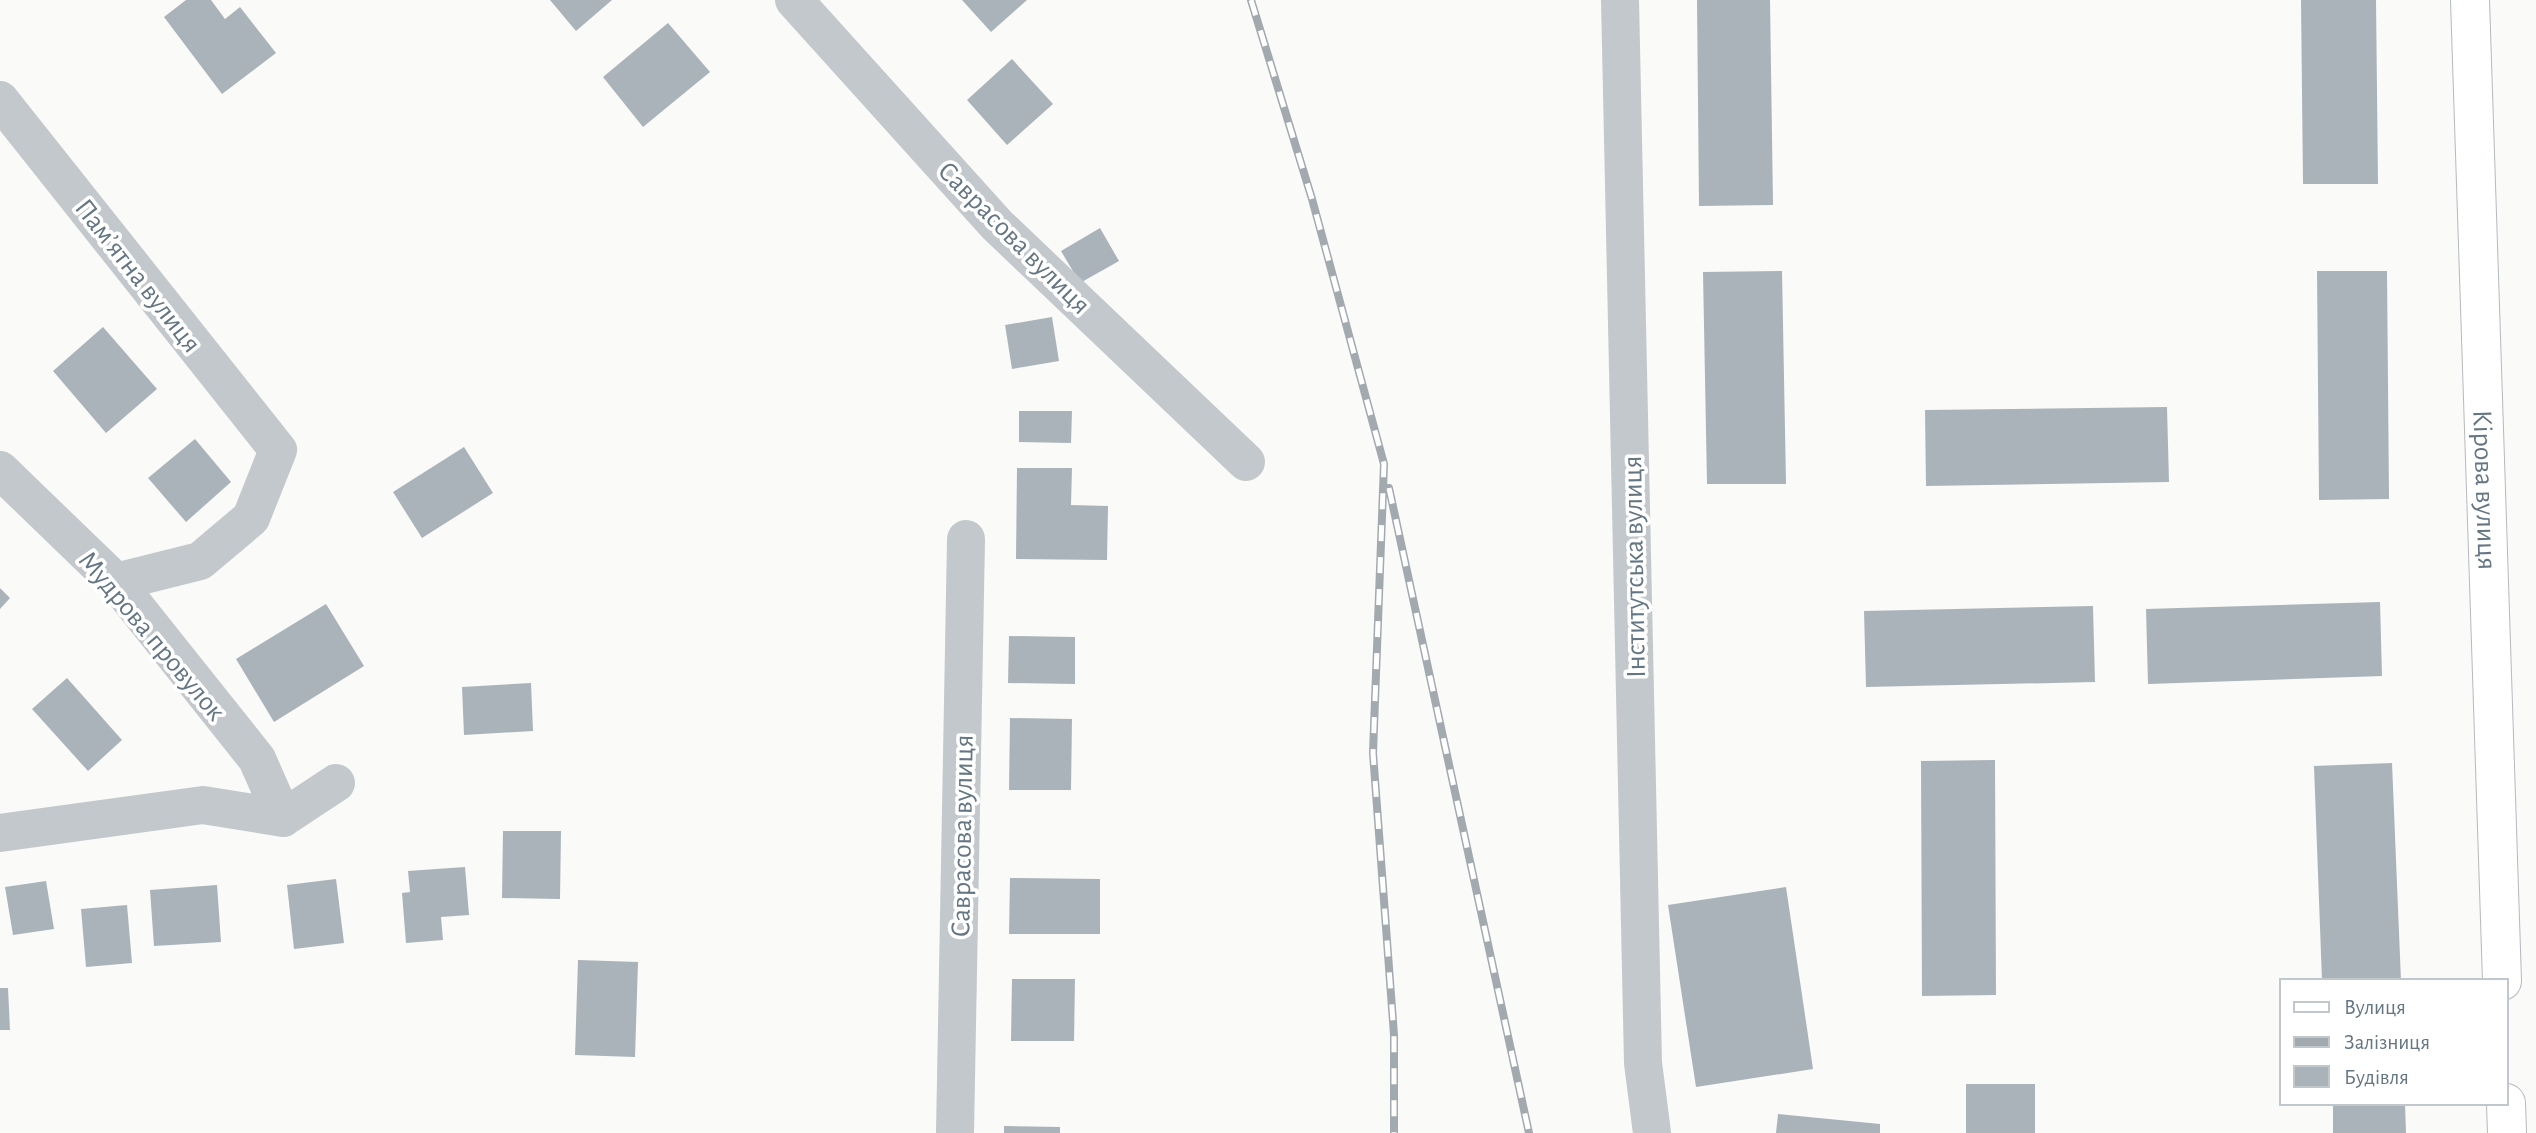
<svg xmlns="http://www.w3.org/2000/svg" width="2536" height="1133" font-family="'Alegreya Sans',sans-serif">
<rect width="100%" height="100%" fill="#fafaf8"/>
<!-- building -->
<path fill="#aab3b9" d="M186,0H211L225,19L240,7L276,53L222,94L164,17Z
M550,0H612L576,31Z
M962,0H1027L991,32Z
M1697,0H1770L1773,205L1699,206Z
M2301,0H2376L2378,184H2303Z
M668,23L710,72L643,127L603,77Z
M1012,59L1053,104L1007,145L967,100Z
M1100,228L1119,261L1080,283L1061,251Z
M1782,271L1786,484H1707L1703,272Z
M2317,271H2387L2389,499L2319,500Z
M1052,317L1059,361L1012,369L1005,325Z
M103,327L157,389L106,433L53,371Z
M2167,407L2169,482L1926,486L1925,410Z
M1019,411H1072L1071,443L1019,442Z
M195,439L231,482L186,522L148,478Z
M464,447L493,493L422,538L393,492Z
M1017,468H1072L1071,505L1108,506L1107,560L1016,559Z
M0,588L10,598L0,609Z
M2380,602L2382,676L2148,684L2146,609Z
M326,604L364,666L274,722L236,659Z
M2093,606L2095,682L1866,687L1864,611Z
M1009,636L1075,637V684L1008,683Z
M67,678L122,740L88,771L32,709Z
M531,683L533,731L464,735L462,687Z
M1010,718L1072,719L1071,790H1009Z
M1995,760L1996,995L1922,996L1921,761Z
M2392,763L2401,981H2322L2314,766Z
M503,831H561L560,899L502,898Z
M465,867L469,915L441,917L443,940L406,943L402,893L410,892L408,871Z
M1010,878L1100,879V934H1009Z
M336,879L344,943L294,949L287,885Z
M46,881L54,929L13,935L5,887Z
M217,885L221,942L154,946L150,890Z
M1786,887L1813,1069L1696,1087L1668,905Z
M127,905L132,963L86,967L81,909Z
M578,960L638,962L635,1057L575,1055Z
M1012,979H1075L1074,1041H1011Z
M0,988H8L10,1030H0Z
M1966,1084H2035V1133H1966Z
M2333,1103H2405L2406,1133H2333Z
M1778,1114L1880,1124V1133H1776Z
M1004,1126L1060,1127V1133H1004Z"/>
<g fill="none" stroke-linecap="round" stroke-linejoin="round">
<!-- major casing -->
<g stroke="#b5babe" stroke-width="40">
<g id="major">
<path id="s1" d="M2470,0L2502,981"/>
<path d="M2506,1103L2507,1133"/>
</g>
</g>
<!-- minor -->
<path stroke="#c3c8cc" stroke-width="38" d="M794,0L997,225L1246,462
M1620,0L1643,1063L1652,1133
M0,100L278,450L251,518L200,561L116,582
M0,470L116,582L257,759L283,818
M0,833L203,805L283,818L336,783
M955,1133L966,539"/>
<!-- major -->
<use href="#major" stroke="#fff" stroke-width="38"/>
<!-- rail casing -->
<g stroke="#a2aab0" stroke-width="8">
<path id="rail" d="M1251,0L1312,199L1384,464L1373,753L1394,1035V1133
M1389,488L1529,1133"/>
</g>
<!-- rail -->
<use href="#rail" stroke="#fff" stroke-width="5" stroke-dasharray="16" stroke-linecap="butt"/>
</g>
<g text-anchor="middle" stroke-width="7" stroke-linejoin="round" paint-order="stroke">
<!-- street labels -->
<g font-size="28" fill="#657683" stroke="#fff">
<text transform="translate(1015 237) rotate(45)" y="10">Саврасова вулиця</text>
<text transform="translate(139 275) rotate(52)" y="10">Пам’ятна вулиця</text>
<text dy="10" stroke="none"><textPath href="#s1" startOffset="490">Кірова вулиця</textPath></text>
<text transform="translate(1633 567) rotate(-91)" y="10">Інститутська вулиця</text>
<text transform="translate(153 635) rotate(50)" y="10">Мудрова провулок</text>
<text transform="translate(961 836) rotate(-89)" y="10">Саврасова вулиця</text>
</g>
</g>
<!-- legend -->
<rect x="2280" y="979" width="228" height="126" fill="#ffffff" stroke="#c1c8cd" stroke-width="2"/>
<rect x="2294" y="1002" width="35" height="10" fill="#ffffff" stroke="#c1c8cd" stroke-width="2"/>
<text x="2344" y="1014" font-size="21" fill="#657683">Вулиця</text>
<rect x="2294" y="1037" width="35" height="10" fill="#a2aab0" stroke="#c1c8cd" stroke-width="2"/>
<text x="2344" y="1049" font-size="21" fill="#657683">Залізниця</text>
<rect x="2294" y="1066" width="35" height="21" fill="#aab3b9" stroke="#c1c8cd" stroke-width="2"/>
<text x="2344" y="1084" font-size="21" fill="#657683">Будівля</text>
</svg>
